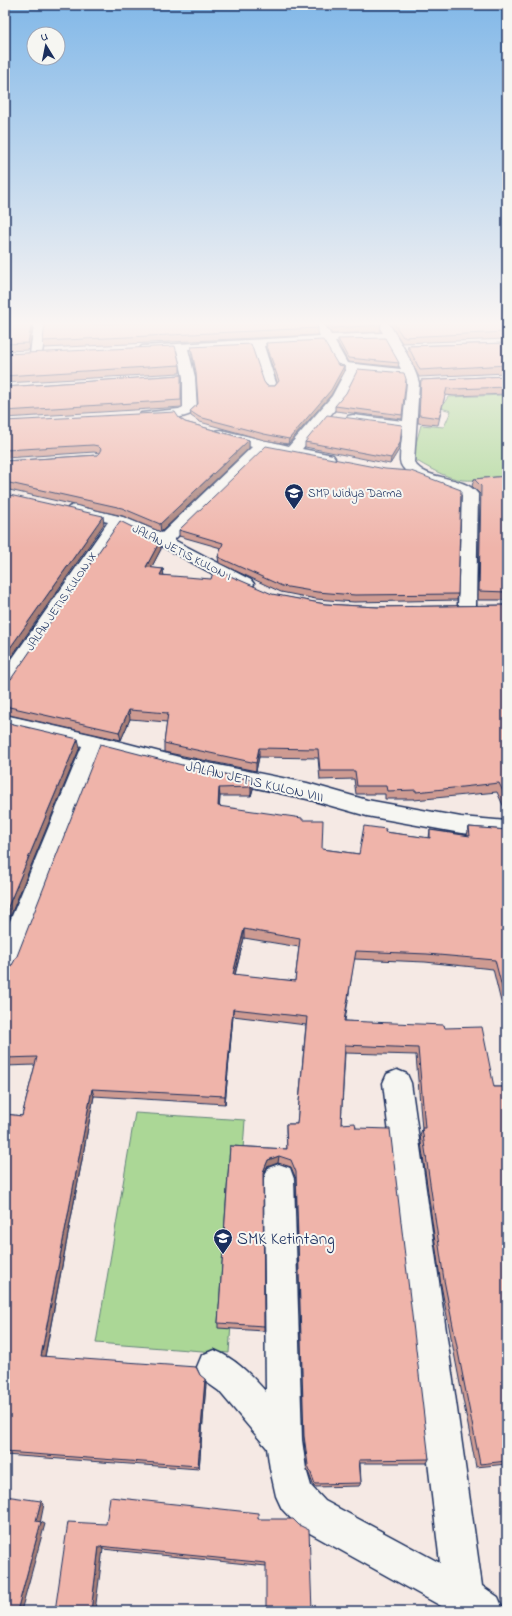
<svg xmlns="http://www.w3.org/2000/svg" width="512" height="1616" font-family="'Indie Flower',sans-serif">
<rect width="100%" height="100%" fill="#f5e9e4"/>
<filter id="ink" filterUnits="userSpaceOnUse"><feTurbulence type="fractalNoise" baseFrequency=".025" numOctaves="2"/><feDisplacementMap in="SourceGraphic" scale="8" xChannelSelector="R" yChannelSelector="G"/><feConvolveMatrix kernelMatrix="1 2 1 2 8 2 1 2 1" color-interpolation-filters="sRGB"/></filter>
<g filter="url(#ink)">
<!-- green -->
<path fill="#abd796" stroke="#63837a" d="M507,395V476C493,478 478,481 463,480C445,478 427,467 412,458L421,425L444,427L451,411L441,408L448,397Z
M135,1113L245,1120L229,1353L96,1343Z"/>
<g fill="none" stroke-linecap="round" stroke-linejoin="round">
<!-- minor casing -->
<g stroke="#1b2f5e" stroke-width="3">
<path id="minor" d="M34,322H46L42,354L40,357H32L30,354Z
M313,322H323L331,335L383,333L377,323L378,322H388C399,340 413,361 419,383L414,462C426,482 463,474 478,494L476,606L473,610L467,611L461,610L458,606L462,495C448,484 401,481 400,460C400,450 402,439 403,429L353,423L348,422L346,419L348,416L353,415L403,421L407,383L405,376L357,372L343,400L302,449L333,455L335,458L333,461L328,462L265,450L174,540L251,580L254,584L251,588L245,589L239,588L143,536L121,526L12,687L5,689V669L108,522L69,513L66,510L69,507L74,505L123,517L162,533L252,447L216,437L214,434L216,431L221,430L289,446L332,396L346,370L338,368L324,343L264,346L277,386L275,389H267L265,386L252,346L188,349L195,377L197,409C189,420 159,419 146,420L141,419L139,416L141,413L179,409L183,407V377L177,350L146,352L142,350L140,348L142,346L320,336ZM386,340L401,369L347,363L335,342Z
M5,715L94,735L183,758L307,783L367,800L461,817L507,821V837L461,833L367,816L307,799L183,772L101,751L18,964L14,972L5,975V933L82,746L5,729Z
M397,1070L407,1074L411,1083L482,1586L498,1597L504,1611H450L299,1527L282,1509L276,1496L270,1469L267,1448L219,1391L202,1379L197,1367L202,1355L214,1350C236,1359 250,1374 266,1392L264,1179L268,1168L279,1164L290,1168L294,1179L302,1440L306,1469L311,1486L325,1501L440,1563L383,1083L387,1074Z"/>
</g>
<!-- minor -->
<use href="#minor" fill="#f6f6f2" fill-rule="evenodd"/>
</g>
<!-- wall -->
<path fill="#ce9b92" stroke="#1b2f5e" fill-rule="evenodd" d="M5,322H34L29,350L5,351Z
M324,322H380L381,325L380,332L332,334Z
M389,322H507V339L402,343Z
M98,324L318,328V335L44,348L43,341Z
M338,339L399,363L398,367L348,362L338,343Z
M266,343L344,366V371L331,395L288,444L264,440L200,422L191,416L190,411L198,404L196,377L191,351V347L264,382L267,386H275L277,382L266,347Z
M507,343V373L419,377L407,353L408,346Z
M5,354L180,365V373L5,383Z
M181,375L182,407L5,418V387Z
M507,376V394L455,396L445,395L438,425L418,423L421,380Z
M406,379L402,419L335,411V406Z
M179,418L185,422L249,440V448L161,532L123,516L5,489V461L98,455L99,453L94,452L5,458V421Z
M305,442L400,448L390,464L305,447Z
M507,476V600H478L480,494L472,486L474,479Z
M179,530L458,594L457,600L354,602L316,599L281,592L219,563L218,557L221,548L179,536Z
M160,541L161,549L151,568L163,569V575L325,604L377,607L507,605V814L497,792L414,800V799H385V794H356L354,779L320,780L318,758L259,757L256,771L164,752V743L167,722L130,719L121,740L5,714V681L11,679Z
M182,765L252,780L253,789L251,796H220L219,807L302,820L322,849L359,854L385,832L429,838L430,830L467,835L469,827L507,830V1006H502L493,969L425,962L354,959L345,1021L445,1028L494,1087H507V1464L476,1467L441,1285L420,1135L422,1129L416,1055L345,1053L341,1124L356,1128L429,1459L427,1463H360L361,1483L359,1486L314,1487L307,1469L304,1440L296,1179L291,1167L278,1163L267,1167L263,1179L264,1331L218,1328V1323L230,1146L287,1149L286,1131V1124H297L306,1025L233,1016L225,1104L94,1096L45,1357L200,1375L206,1384L199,1469L5,1455V1114L22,1116L35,1065L5,1066V967L12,965ZM244,938L299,947L295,981L235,975Z
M258,1519L299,1525L266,1566L103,1549L55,1611L106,1524Z"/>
<!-- shaded-wall -->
<path fill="#a77e77" stroke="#1b2f5e" d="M32,322H34L29,350L28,343Z
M344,366V371L331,395L288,444L289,439Z
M249,440V448L161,532L160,524Z
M400,443V448L390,464L391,458Z
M103,516L104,524L5,666V655Z
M160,541L161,549L147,576L146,567Z
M163,569L164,577L160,575Z
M129,710L130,719L121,740L119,732Z
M78,739L80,747L5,929V914Z
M259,748V757L256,771V763Z
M252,780L253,789L251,796V787Z
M219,788L220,796L219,815L218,806Z
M244,929V938L233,982V974Z
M233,1009V1016L225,1104V1096Z
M92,1089L94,1096L44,1361L41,1356Z
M279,1156L278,1163L267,1167L262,1179L263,1172L268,1160Z
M205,1379L206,1384L199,1469L198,1466Z
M41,1501L44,1504L40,1524L36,1521Z
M41,1522L45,1524L21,1611H17Z
M99,1546L103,1549L95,1611H91Z"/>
<!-- building -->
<path fill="#efb4aa" stroke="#1b2f5e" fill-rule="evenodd" d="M5,322H32L28,343L5,344Z
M45,322H78L98,324L116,323L121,322H315L318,328L43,341Z
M329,322H380L381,325L332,328Z
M393,322H507V332L403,337Z
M385,338L399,363L348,358L338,339Z
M323,340L338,365L344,366L331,390L289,439L264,434L199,417L190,411L198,404L196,372L191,347L251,344L264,382L267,386H275L279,381L266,343Z
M507,343V365L420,370L408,346Z
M175,346L180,365L5,376V354Z
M358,369L404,373L406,379L402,415L335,406L346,393Z
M181,375V400L5,411V387Z
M507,376V387L456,389L447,388L439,418L419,415L421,380Z
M175,412L179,418L185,422L249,440L160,524L122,508L5,482V461L98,455L101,449L98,446L93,445L5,450V421Z
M327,415L402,425L400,443L391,458L305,442Z
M266,446L385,469L411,471L461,490L458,594L355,595L317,592L282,586L218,557L223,543L179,530Z
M507,476V592L479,591L481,486L474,479Z
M5,494L103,516L5,655Z
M120,521L160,541L146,567L163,569L160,575L211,579L214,569L272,594L325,604L377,607L507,605V800L499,783L416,792V790L387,791L386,786H357L355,771H320L318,749L259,748L256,763L164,743L168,713L129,710L119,732L5,706V681L11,679Z
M5,722L78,739L5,914Z
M100,744L182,765L252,780L251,787L219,788L218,806L302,818V820H323L322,849L359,854L364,826L386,829L385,832L430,838V830L470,836L469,827L507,830V999H505L495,960L427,954L356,951L344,1021L444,1025L445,1028L482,1027L494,1087H507V1461L480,1464L444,1280L422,1128H425L418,1048L345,1045L341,1124L355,1123L356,1128L390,1129L429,1459L359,1460L361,1483L315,1484L308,1465L304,1436L296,1172L291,1160L279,1156L268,1160L263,1172L264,1326L218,1323L230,1146L287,1149L286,1124H297L307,1017L233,1009L225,1096L92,1089L41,1356L196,1367L200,1375L205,1379L198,1466L5,1452V1114L22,1116L37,1057L5,1058V967L12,965L17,956ZM244,929L300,939L295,981L233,974Z
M5,1496L41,1501L36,1521L41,1522L17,1611H5Z
M110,1497L258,1513V1519H293L299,1525L309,1530L312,1611H266V1563L99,1546L91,1611H55L68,1522L106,1524Z"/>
</g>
<!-- sky -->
<linearGradient id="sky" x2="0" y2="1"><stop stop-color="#82b8e8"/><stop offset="0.59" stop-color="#faf5f3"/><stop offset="1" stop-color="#faf5f3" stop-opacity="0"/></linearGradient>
<rect width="512" height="548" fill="url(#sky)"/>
<!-- icons -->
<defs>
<g id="school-pin" transform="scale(1)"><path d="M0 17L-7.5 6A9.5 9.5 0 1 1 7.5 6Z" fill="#1b2f5e" stroke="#f6f6f2"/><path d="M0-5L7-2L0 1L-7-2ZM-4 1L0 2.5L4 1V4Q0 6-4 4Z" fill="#fff"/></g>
</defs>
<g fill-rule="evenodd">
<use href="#school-pin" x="294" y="493"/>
<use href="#school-pin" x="223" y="1238"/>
</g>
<g text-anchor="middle" stroke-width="4" stroke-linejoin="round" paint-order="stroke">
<!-- far-poi labels -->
<g font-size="12" fill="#1b2f5e" stroke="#f6f6f2" text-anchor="start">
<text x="308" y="497">SMP Widya Darma</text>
</g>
<!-- far-street labels -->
<g font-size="12" fill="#1b2f5e" stroke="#f6f6f2">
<text transform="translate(182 552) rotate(27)" y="4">JALAN JETIS KULON I</text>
<text transform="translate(61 601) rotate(-56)" y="4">JALAN JETIS KULON IX</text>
</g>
<!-- street labels -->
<g font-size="14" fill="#1b2f5e" stroke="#f6f6f2">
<text transform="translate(255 781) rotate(13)" y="5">JALAN JETIS KULON VIII</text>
</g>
<!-- near-poi labels -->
<g font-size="17" fill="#1b2f5e" stroke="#f6f6f2" text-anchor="start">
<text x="237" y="1244">SMK Ketintang</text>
</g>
</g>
<!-- margin -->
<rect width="512" height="1616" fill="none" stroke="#f6f6f2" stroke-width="20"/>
<rect x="10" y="10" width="492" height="1596" fill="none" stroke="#1b2f5e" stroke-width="1.5" filter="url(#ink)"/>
<!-- north arrow -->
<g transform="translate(46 46) rotate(350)"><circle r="19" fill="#f6f6f2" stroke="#9ea6b7"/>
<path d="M0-3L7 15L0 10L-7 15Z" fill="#1b2f5e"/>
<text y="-6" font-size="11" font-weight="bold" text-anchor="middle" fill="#1b2f5e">U</text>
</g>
</svg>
